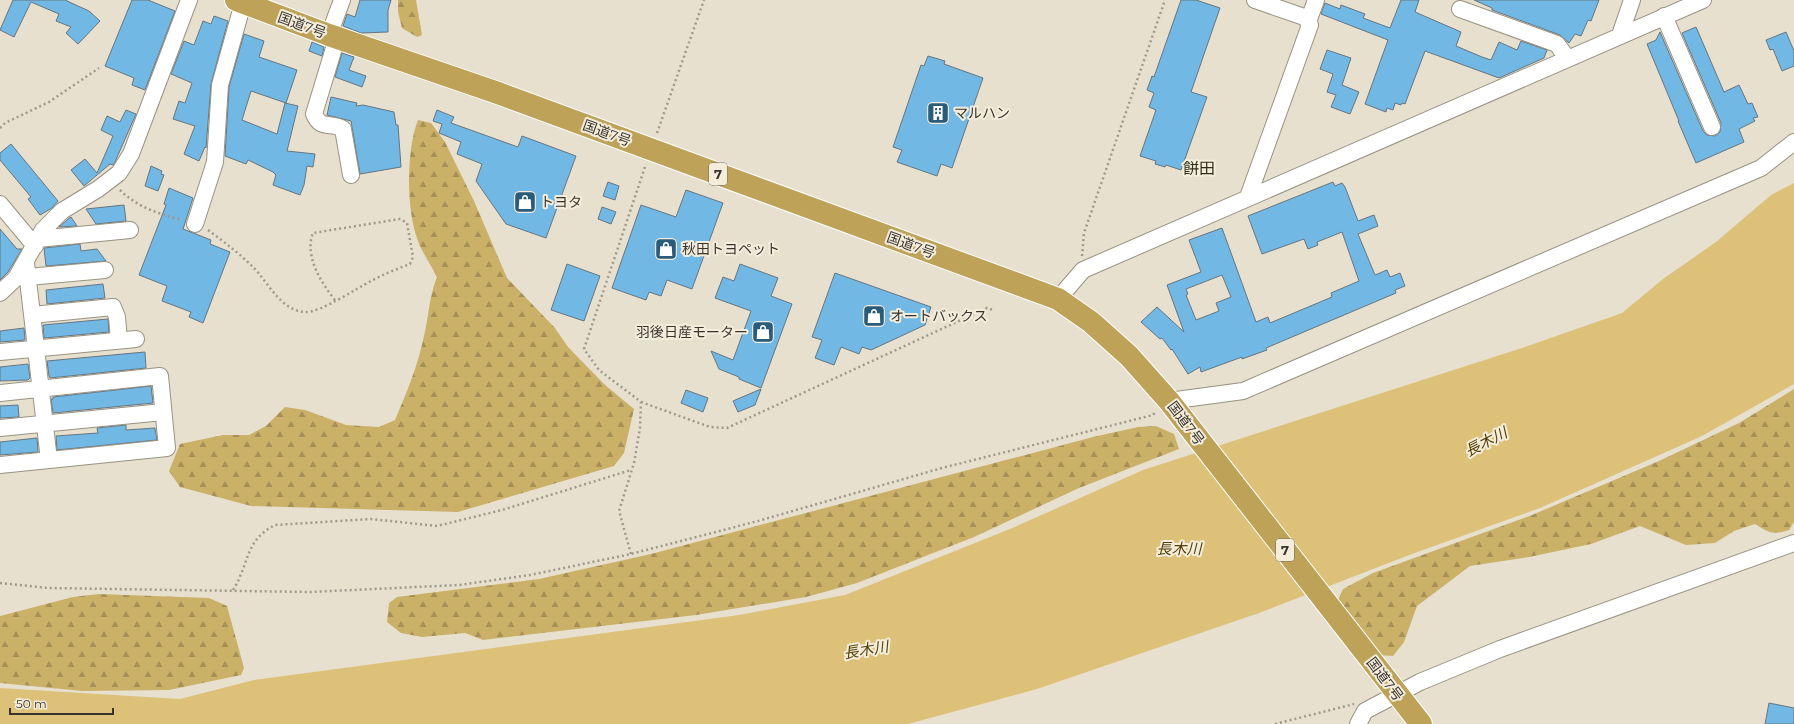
<svg xmlns="http://www.w3.org/2000/svg" width="1794" height="724" font-family="Montserrat,'Noto Sans JP',sans-serif">
<defs>
<pattern id="forest-firs" width="22" height="20" patternUnits="userSpaceOnUse"><rect width="22" height="20" fill="#cbb068"/><path d="M5 1l3.5 6h-7zM16 11l3.5 6h-7z" fill="#a69056"/></pattern>
</defs>
<rect width="100%" height="100%" fill="#e7e0cf"/>
<!-- forest -->
<path fill="url(#forest-firs)" d="M398,0H416L422,35L417,37L402,28L398,12Z
M418,120L431,123L445,142L474,201L507,278L555,328L568,347L605,385L634,409L624,453L614,466L458,512L251,506L180,487L169,471L180,444L223,435H249L266,426L285,407L305,410L346,425L379,427L395,420C407,392 418,365 424,336C429,316 429,296 437,277C431,265 423,254 418,241C406,211 406,150 418,120Z
M1794,389V522L1789,530C1773,535 1769,533 1755,524L1734,531L1715,543L1686,545L1640,526L1591,544L1529,557L1470,566L1417,606L1404,642L1393,656L1379,655L1338,600L1343,589L1373,573L1532,515L1659,461L1739,423Z
M1156,426L1174,434L1179,449L1079,488L974,537L857,583L806,597L696,615L483,640L465,633L422,637L401,633L387,622L389,603L397,597L539,579L651,554L1093,437L1138,427Z
M99,594L209,598L227,606L244,668L241,675L169,690L82,691L0,683V616L73,597Z"/>
<!-- water -->
<path fill="#ddc179" d="M1794,183V384L1702,436L1540,508L1412,554L1259,613L1037,689L908,724H0V688L180,699L254,680L739,615L845,595L1010,529L1143,470L1525,347L1622,313L1663,279L1716,242L1771,195Z"/>
<!-- building -->
<path fill="#71b8e5" stroke="#667580" fill-rule="evenodd" d="M13,0H65L89,11L100,21L78,44L66,33L71,27L56,21L59,14L31,2L14,37L0,30Z
M132,0H148L175,11L145,90L132,85L134,78L105,66Z
M360,0H391L388,10V32L361,33L343,26L347,14L355,17Z
M1181,0H1196L1220,8L1191,92L1207,97L1181,170L1166,165L1165,167L1155,164L1156,161L1140,156L1156,110L1149,107L1154,93L1147,90L1152,76L1154,77Z
M1401,0H1419L1415,12L1461,32L1456,46L1482,57L1491,60L1499,42L1517,50L1521,41L1547,50L1544,58L1499,78L1425,51L1405,104L1402,103L1401,105L1395,103L1393,110L1387,108L1386,112L1365,104L1388,40L1321,14L1325,3L1340,9L1341,5L1365,14L1363,18L1390,28Z
M1474,0H1599L1591,21L1588,20L1581,36L1575,34L1569,43L1560,35L1492,10V8Z
M214,16L228,21L211,84L206,148L205,147L199,161L184,154L195,126L173,119L179,101L185,103L192,83L171,74L184,41L194,45L203,21L211,24Z
M1696,27L1724,92L1739,85L1748,104L1752,103L1758,117L1753,118L1755,121L1739,129L1744,142L1696,163L1678,121H1679L1647,44L1656,40L1660,32L1703,131L1707,135L1715,136L1720,132L1721,123L1682,33Z
M1786,32L1794,51V66L1782,71L1773,49L1770,50L1766,40Z
M244,34L264,41L259,57L297,70L286,103L251,91L242,120L277,134L285,103L298,106L287,151L315,154L313,167L307,166L304,185L300,195L273,185L276,175L273,172L248,160L246,164L225,156L229,87Z
M312,42L324,47L322,56L309,51Z
M1327,50L1351,58L1342,85L1359,92L1350,114L1331,107L1336,95L1327,92L1333,74L1320,69Z
M342,53L354,57L349,70L366,76L362,87L335,77Z
M928,56L945,61L944,64L983,78L952,168L941,164L937,176L897,162L902,150L893,147L921,65L924,66Z
M331,97L357,103L356,106L363,105L394,112L396,125H398L401,167L360,174L351,121L327,115Z
M126,110L136,114L115,162L113,165L110,164L84,186L71,170L85,159L97,173L113,136L101,130L107,116L120,122Z
M437,110L454,117L451,123L518,147L522,136L576,156L546,238L506,224L476,181L482,164L457,154L461,142L439,133L442,124L433,121Z
M11,144L58,201L52,208L40,215L28,199L31,197L0,160V153Z
M151,166L162,171L161,174L164,175L158,191L145,186Z
M608,182L619,186L615,200L603,196Z
M1333,182L1335,186L1342,183L1345,187L1358,221L1374,215L1378,226L1358,234L1375,275L1387,270L1390,277L1400,273L1405,286L1395,290L1396,293L1266,348L1267,350L1242,359V357L1201,372L1200,367L1188,374L1172,349L1171,350L1162,338L1160,339L1141,322L1157,307L1184,332L1167,285L1201,272L1189,240L1222,228L1256,322L1268,317L1270,323L1332,297L1331,293L1359,281L1342,232L1317,242L1318,245L1308,249L1304,239L1262,254L1248,216ZM1222,275L1231,297L1216,303L1219,311L1196,320L1186,295L1188,294L1186,289Z
M169,188L193,198L183,229L211,240L210,244L230,252L203,323L189,317L191,312L162,301L167,286L139,275L166,205L164,204Z
M686,190L723,203L692,289L667,280L661,296L649,292L646,300L612,288L641,205L676,217Z
M124,205L126,221L96,224L86,209Z
M602,207L616,212L611,224L598,219Z
M71,217L77,226L59,227L68,219Z
M0,229L17,249H22L8,272L0,280Z
M80,244L81,251L97,249L106,261L46,266L44,248Z
M567,264L600,276L584,321L551,310Z
M740,264L778,278L771,296L792,304L761,388L739,379V377L719,369L711,351L733,360L751,311L715,298L723,277L734,281Z
M835,273L931,307L925,325L871,350L862,347L859,354L841,347L834,365L815,358L822,340L812,337Z
M103,284L105,298L47,304L46,290Z
M108,319L109,332L44,338L43,325Z
M24,328L25,340L0,342V331Z
M145,352L146,368L50,378L49,376L47,361Z
M28,364L30,378L28,380L0,381V367Z
M151,386L153,403L53,413L51,399H53V397Z
M761,389L755,405L738,412L733,401Z
M686,390L708,398L703,412L681,403Z
M18,405L19,417L0,418V406Z
M126,425V430L155,428L157,440L57,450L56,436L98,433L97,428Z
M37,438L38,452L0,455V442Z
M1769,703L1794,708V724H1765Z"/>
<g fill="none" stroke-linecap="round" stroke-linejoin="round">
<!-- minor casing -->
<g stroke="#989282" stroke-width="18">
<path id="minor" d="M1460,9L1557,44L1567,58
M1664,16L1712,127
M1308,22L1316,0
M329,35L342,0
M1620,35L1632,0
M337,38L314,114C321,131 331,121 343,129L351,175
M1248,197L1310,25L1307,18L1255,0
M0,204L35,246
M195,224L215,162L220,85L243,3
M38,239L130,230
M26,263L49,460
M28,277L105,270
M0,293L16,278L43,230L62,211L98,189L119,173L131,154L189,0
M1058,299L1083,270L1703,0
M32,315L113,307L117,317L119,340
M0,352L136,339
M0,393L160,376L167,448L0,465
M1169,401L1243,391L1761,168L1794,142
M0,428L163,412
M1358,724L1365,711L1420,682L1500,649L1794,543"/>
</g>
<!-- highway casing -->
<g stroke="#fff" stroke-width="24">
<path id="highway" d="M236,0L329,35L498,93L1058,299L1091,322L1129,356L1169,401L1421,724"/>
</g>
<!-- path -->
<path stroke="#9f998d" stroke-width="2.5" stroke-dasharray="2 3" stroke-linecap="butt" d="M0,128L5,123L49,102L99,68
M657,133L704,0
M120,190C137,207 159,214 182,220
M208,230C224,242 239,253 253,267C268,282 281,311 305,312C320,313 357,288 371,281C384,274 397,269 410,264L413,257L407,223L400,219L313,233C304,255 321,283 335,300
M1082,256L1084,233L1165,0
M641,402L710,427L727,428L987,308L993,310
M631,554L619,511L634,463L640,428L641,402L599,370L584,349L646,164
M0,583L48,588L310,592L459,585L530,575L631,554L758,521L942,468L1153,415L1156,411
M233,590C250,563 244,541 275,525L371,519L437,526L502,510L631,470
M1275,724L1354,704"/>
<!-- minor -->
<use href="#minor" stroke="#fff" stroke-width="16"/>
<!-- highway -->
<use href="#highway" stroke="#bda258" stroke-width="22"/>
</g>
<!-- icons -->
<defs>
<g id="building-square" transform="scale(1.15)"><rect x="-9" y="-9" width="18" height="18" rx="4" fill="#2a5b79" stroke="#f4eddc"/><path d="M-4-6H4V6H1V3H-1V6H-4ZM-2.5-4.3h1.7v1.8h-1.7ZM.8-4.3h1.7v1.8H.8ZM-2.5-1h1.7V.8h-1.7ZM.8-1h1.7V.8H.8Z" fill="#fff"/></g>
<g id="shop-square" transform="scale(1.15)"><rect x="-9" y="-9" width="18" height="18" rx="4" fill="#2a5b79" stroke="#f4eddc"/><path d="M-5-2.5h2.3a2.7 3.5 0 0 1 5.4 0H5L5.5 6h-11ZM-1.5-2.5h3a1.5 2.3 0 0 0-3 0Z" fill="#fff"/></g>
</defs>
<g fill-rule="evenodd">
<use href="#building-square" x="938" y="113"/>
<use href="#shop-square" x="525" y="202"/>
<use href="#shop-square" x="666" y="249"/>
<use href="#shop-square" x="874" y="316"/>
<use href="#shop-square" x="763" y="332"/>
</g>
<g text-anchor="middle" stroke-width="4" stroke-linejoin="round" paint-order="stroke">
<!-- shield labels -->
<g fill="#f4eddc" stroke="#706c62" stroke-width="1">
<rect x="709" y="163" width="18" height="22" rx="3"/>
<rect x="1276" y="539" width="18" height="22" rx="3"/>
</g>
<g font-size="13" font-weight="bold" fill="#37342e">
<text x="718" y="179">7</text>
<text x="1285" y="555">7</text>
</g>
<!-- street labels -->
<g font-size="14" fill="#37342e" stroke="#f4eddc">
<text transform="translate(302 25) rotate(20)" y="5">国道7号</text>
<text transform="translate(607 133) rotate(20)" y="5">国道7号</text>
<text transform="translate(911 245) rotate(20)" y="5">国道7号</text>
<text transform="translate(1186 423) rotate(53)" y="5">国道7号</text>
<text transform="translate(1385 679) rotate(53)" y="5">国道7号</text>
</g>
<!-- poi labels -->
<g font-size="14" fill="#37342e" stroke="#f4eddc" text-anchor="start">
<text x="954" y="118">マルハン</text>
<text x="540" y="207">トヨタ</text>
<text x="682" y="254">秋田トヨペット</text>
<text x="890" y="321">オートバックス</text>
<text x="748" y="337" text-anchor="end">羽後日産モーター</text>
</g>
<!-- water labels -->
<g font-size="15" font-style="italic" fill="#523f02" stroke="#f4eddc">
<text transform="translate(1486 442) rotate(-27)" y="5">長木川</text>
<text x="1179" y="554">長木川</text>
<text transform="translate(866 650) rotate(-9)" y="5">長木川</text>
</g>
<!-- quarter labels -->
<g font-size="16" fill="#312c1e" stroke="#f4eddc">
<text x="1199" y="174">餅田</text>
</g>
</g>
<!-- scale -->
<path d="M10 708v6h103v-6" fill="none" stroke="#37342e" stroke-width="2"/>
<text x="16" y="708" font-size="12" fill="#37342e" stroke="#f4eddc" stroke-width="3" paint-order="stroke">50 m</text>
</svg>
